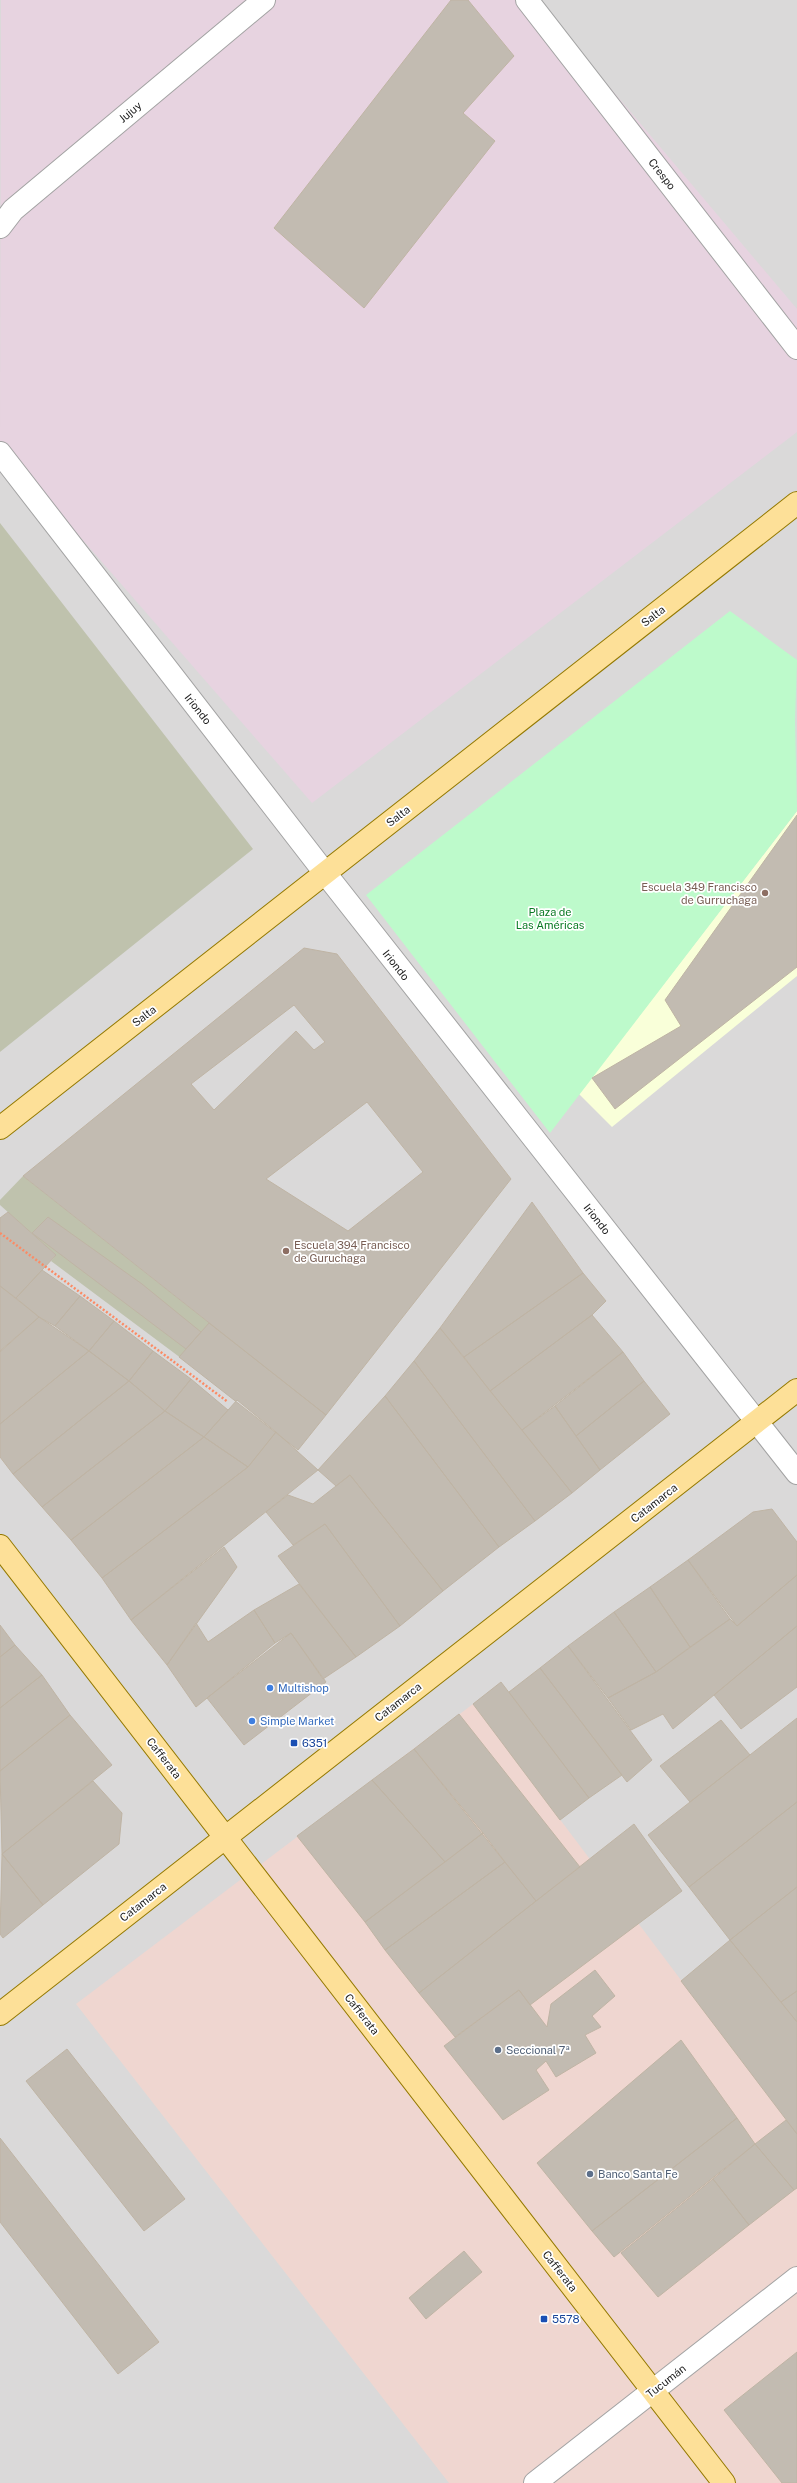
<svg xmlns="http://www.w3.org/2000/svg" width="797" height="2483" font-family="'Public Sans',sans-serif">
<rect width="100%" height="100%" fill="#eeece2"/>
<!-- residential -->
<path fill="#dad9d9" d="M0,0H797V2483H0Z"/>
<!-- commercial -->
<path fill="#efd6d0" d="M473,1704L797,2134V2483H449L76,2004Z"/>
<!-- industrial -->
<path fill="#e7d3e0" d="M1,0H536L797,309V432L312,803L0,445Z"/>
<!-- education -->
<path fill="#f9ffd9" d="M797,811V976L612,1127L579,1094Z"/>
<!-- construction -->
<path fill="#bfc2ad" d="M0,523L253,849L0,1052Z
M23,1176L326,1415L237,1400L51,1261L56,1255L0,1205V1200Z"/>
<!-- park -->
<path fill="#bdfacb" d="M730,611L797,660L795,720L797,811L550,1133L366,895Z"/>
<!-- building -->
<path fill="#c2bbb1" stroke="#bfb4a4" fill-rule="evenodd" d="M451,0H468L514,56L463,113L495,141L364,308L274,228Z
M797,815V967L615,1109L592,1078L681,1026L665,1000Z
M304,948L337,954L511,1179L326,1415L23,1176ZM294,1005L325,1042L314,1050L296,1031L214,1110L191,1084ZM367,1102L423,1172L348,1231L266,1179Z
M532,1202L583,1273L464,1357L440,1328Z
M8,1212L56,1255L16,1298L0,1286V1218Z
M48,1217L142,1284L201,1332L186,1349L32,1233Z
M42,1270L80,1296L55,1326L39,1317L16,1298Z
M583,1273L606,1301L592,1315L490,1391L464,1357Z
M0,1286L39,1317L0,1352Z
M80,1296L114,1321L89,1351L55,1326Z
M592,1315L623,1352L522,1430L490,1391Z
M39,1317L89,1351L0,1424V1351Z
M114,1321L153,1351L129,1381L89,1351Z
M209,1323L326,1415L298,1450L179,1357Z
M440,1328L572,1493L535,1521L414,1361Z
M89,1351L129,1381L13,1474L0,1457V1424Z
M153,1351L191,1379L165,1411L129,1381Z
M623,1352L644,1381L576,1436L555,1406Z
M414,1361L535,1521L499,1547L385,1396Z
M191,1379L228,1410L204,1437L165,1411Z
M129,1381L165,1411L42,1507L13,1474Z
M644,1381L670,1414L600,1470L576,1436Z
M385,1396L499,1547L443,1591L350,1475L336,1486L318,1470Z
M237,1400L276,1432L248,1467L204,1437Z
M555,1406L600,1470L572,1493L522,1430Z
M165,1411L204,1437L71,1540L42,1507Z
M276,1432L318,1470L131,1620L102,1578L248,1467Z
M204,1437L248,1467L102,1578L71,1540Z
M350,1475L443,1591L400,1626L325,1524L293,1545L266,1512L288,1495L313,1504Z
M772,1509L797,1542V1575L737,1626L688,1560L753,1512Z
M325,1524L400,1626L356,1657L278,1556Z
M224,1547L237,1567L167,1665L131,1620Z
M688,1560L730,1619L690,1647L650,1587Z
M797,1575V1626L673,1729L663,1714L631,1730L608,1698L656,1672L730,1619L737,1626Z
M299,1584L356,1657L323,1679L291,1633L275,1643L254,1610Z
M650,1587L690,1647L656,1672L614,1612Z
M254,1610L275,1643L196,1707L167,1665L196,1623L208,1642Z
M614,1612L656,1672L608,1698L568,1646Z
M0,1625L15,1645L0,1657Z
M797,1626V1687L741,1729L714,1695Z
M291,1633L326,1682L244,1745L207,1698Z
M15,1645L42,1675L0,1708V1657Z
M568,1646L652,1760L627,1782L540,1668Z
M540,1668L622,1775L589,1798L509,1692Z
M42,1675L70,1715L0,1771V1708Z
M501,1682L589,1798L560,1820L473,1704Z
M459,1714L580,1867L536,1901L414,1749Z
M70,1715L112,1765L2,1854L0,1771Z
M797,1718V1802L689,1887L648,1835Z
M721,1720L750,1755L690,1802L660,1766Z
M414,1749L483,1833L445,1862L372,1780Z
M372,1780L445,1862L365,1922L297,1836Z
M93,1781L122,1813L119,1844L43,1905L2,1854Z
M797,1802V1887L730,1940L689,1887Z
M634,1824L682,1891L530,2005L519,1990L455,2037L419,1993Z
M483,1833L505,1862L385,1950L365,1922Z
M2,1854L43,1905L3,1938L0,1934Z
M505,1862L536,1901L419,1993L385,1950Z
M797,1887V1991L781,2002L730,1940Z
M730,1940L797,2022V2134L681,1981Z
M595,1970L615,1996L592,2016L601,2027L585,2035L596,2053L556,2077L546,2061L536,2070L549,2090L503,2120L444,2046L519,1990L547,2027L551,2004Z
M797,1991V2022L781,2002Z
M681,2040L737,2118L592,2231L537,2163Z
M67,2049L185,2199L144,2231L26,2081Z
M737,2118L755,2144L614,2257L592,2231Z
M786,2120L797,2134V2188L794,2190L755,2144Z
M0,2138L159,2342L118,2374L0,2222Z
M755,2144L794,2190L749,2225L713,2179Z
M713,2179L749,2225L658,2297L621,2253Z
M464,2251L482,2272L426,2319L409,2298Z
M797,2352V2483H782L724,2410Z"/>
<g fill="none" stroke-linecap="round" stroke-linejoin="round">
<!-- minor casing -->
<g stroke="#a3a3a3" stroke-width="24">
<path id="minor" d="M527,0L797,348
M0,227L13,210L264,0
M0,453L325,873L797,1473
M535,2483L797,2278"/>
</g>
<!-- major casing -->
<g stroke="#947900" stroke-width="24">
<path id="major" d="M0,1128L797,503
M0,1546L724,2483
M0,2014L797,1390"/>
</g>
<!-- path -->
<path stroke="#fb8b65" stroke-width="2.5" stroke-dasharray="2 2" stroke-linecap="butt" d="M0,1233L228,1402"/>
<!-- minor -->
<use href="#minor" stroke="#fff" stroke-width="22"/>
<!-- major -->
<use href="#major" stroke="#fde098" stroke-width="22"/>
</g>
<!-- markers -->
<g fill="#8d6e63" stroke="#fff" stroke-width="1.5">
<circle cx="765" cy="893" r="4"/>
<circle cx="286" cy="1251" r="4"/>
</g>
<g fill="#3f7fe0" stroke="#fff" stroke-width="1.5">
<circle cx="270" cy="1688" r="4"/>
<circle cx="252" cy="1721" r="4"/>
</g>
<g fill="#1a4fb4" stroke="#fff" stroke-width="1.5">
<rect x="290" y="1739" width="8" height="8" rx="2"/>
<rect x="540" y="2315" width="8" height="8" rx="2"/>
</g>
<g fill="#5c6f8a" stroke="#fff" stroke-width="1.5">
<circle cx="498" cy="2050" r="4"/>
<circle cx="590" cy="2174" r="4"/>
</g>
<g text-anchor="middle" stroke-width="3.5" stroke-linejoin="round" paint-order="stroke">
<!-- street labels -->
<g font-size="11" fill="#1c1c1c" stroke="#fff">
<text transform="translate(130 112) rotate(-40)" y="4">Jujuy</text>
<text transform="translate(662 174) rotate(52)" y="4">Crespo</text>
<text transform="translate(653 616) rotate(-38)" y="4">Salta</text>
<text transform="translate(198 709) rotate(52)" y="4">Iriondo</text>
<text transform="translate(398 816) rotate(-38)" y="4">Salta</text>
<text transform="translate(396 965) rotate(52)" y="4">Iriondo</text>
<text transform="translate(144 1016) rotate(-38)" y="4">Salta</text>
<text transform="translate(597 1219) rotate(52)" y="4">Iriondo</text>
<text transform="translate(654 1503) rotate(-38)" y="4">Catamarca</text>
<text transform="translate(398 1702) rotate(-38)" y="4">Catamarca</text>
<text transform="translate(164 1758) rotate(52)" y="4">Cafferata</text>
<text transform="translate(143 1902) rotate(-38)" y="4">Catamarca</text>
<text transform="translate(362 2014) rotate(52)" y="4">Cafferata</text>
<text transform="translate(560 2271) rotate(52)" y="4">Cafferata</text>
<text transform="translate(666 2381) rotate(-38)" y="4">Tucumán</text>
</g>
<!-- education labels -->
<g font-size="11" fill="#785e54" stroke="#fff" text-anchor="end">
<text x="757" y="891">Escuela 349 Francisco<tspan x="757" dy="13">de Gurruchaga</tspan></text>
<text x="294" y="1249" text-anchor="start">Escuela 394 Francisco<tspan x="294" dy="13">de Guruchaga</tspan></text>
</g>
<!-- park labels -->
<g font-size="11" fill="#0a7a24" stroke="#fff">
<text x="550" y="916">Plaza de<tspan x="550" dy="13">Las Américas</tspan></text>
</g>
<!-- shop labels -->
<g font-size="11" fill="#366cbe" stroke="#fff" text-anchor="start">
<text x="278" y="1692">Multishop</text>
<text x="260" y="1725">Simple Market</text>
</g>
<!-- transit labels -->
<g font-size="11" fill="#164399" stroke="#fff" text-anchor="start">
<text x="302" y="1747">6351</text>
<text x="552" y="2323">5578</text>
</g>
<!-- service labels -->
<g font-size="11" fill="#4e5e75" stroke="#fff" text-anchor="start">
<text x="506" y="2054">Seccional 7ª</text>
<text x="598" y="2178">Banco Santa Fe</text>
</g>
</g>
</svg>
